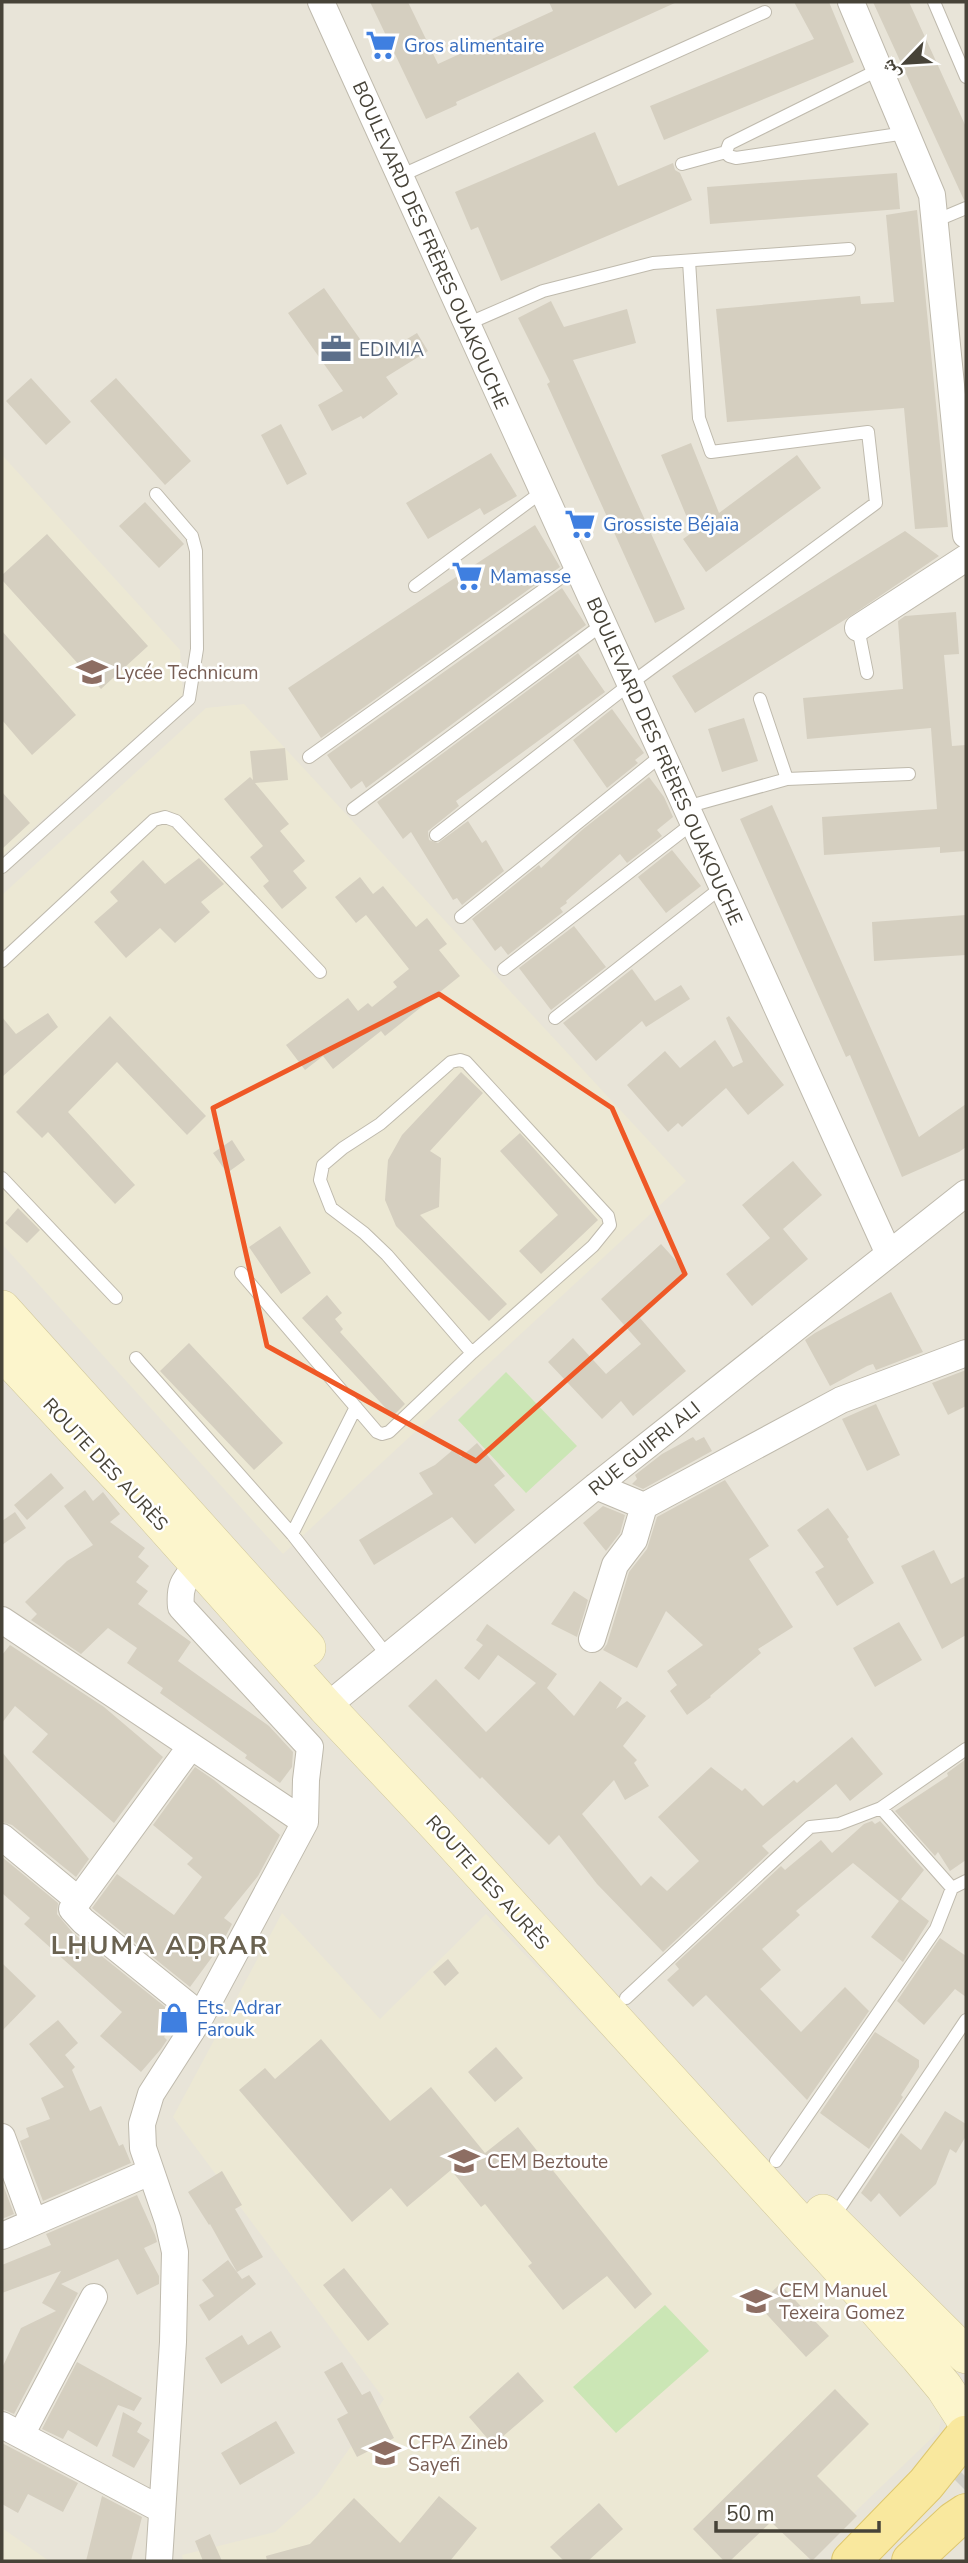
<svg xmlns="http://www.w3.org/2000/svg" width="968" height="2563" font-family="'Nunito Sans','Noto Naskh Arabic',sans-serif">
<rect width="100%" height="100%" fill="#f4f2ea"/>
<!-- residential -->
<path fill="#e8e4d8" d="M2,2H966V2561H2Z"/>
<!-- education -->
<path fill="#ece8d4" d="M2,455L180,650L183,695L2,856Z
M244,704L686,1181L283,1554L2,1244V895L206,708Z
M282,1913L380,2019L486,1914L764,2205L944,2398L939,2431L804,2561H183L182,2555L275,2532L317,2495L384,2399L173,2117Z
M2,2528L49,2561H2Z"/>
<!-- green -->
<path fill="#cbe6b5" d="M506,1372L577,1446L526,1493L458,1420Z
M665,2305L709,2351L616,2433L573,2387Z"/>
<!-- building -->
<path fill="#d5cfc0" d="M370,2H408L438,64L553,11L549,2H677L456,102L457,105L426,119Z
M794,2H829L854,62L664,140L650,106L814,39Z
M873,2H909L966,127V199L964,200Z
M595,132L618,186L673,163L675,170L680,173L692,200L501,281L478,227L471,230L455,192Z
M897,173L900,209L710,224L707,187Z
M917,210L948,527L915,529L904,408L727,422L716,309L860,296L861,304L894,302L886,215Z
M324,288L374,359L417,333L428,351L386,377L398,394L363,419L361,416L332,431L318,405L343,391L288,313Z
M551,301L564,327L627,309L636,343L573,360L685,609L655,623L547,384L550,382L518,318Z
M31,378L71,422L46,445L6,401Z
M116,378L191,461L165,485L90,401Z
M281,424L307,474L287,485L261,435Z
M691,443L719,513L797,455L821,488L706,572L683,539L693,532L661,455Z
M491,453L517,496L484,515L480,508L428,539L406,503Z
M145,502L184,544L159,568L119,526Z
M535,525L560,567L321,738L288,688Z
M905,531L939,556L846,619L695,713L672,676Z
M47,534L148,646L101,689L2,580V575Z
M562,588L586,625L366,788L362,781L351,789L327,755Z
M956,612L959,654L944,655L952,746L966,745V851L940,853V847L824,855L822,817L937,809L931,728L807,739L803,698L903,689L898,621L905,616Z
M2,631L76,715L32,755L2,720Z
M578,653L605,692L456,801L459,806L428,831L429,840L438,843L468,821L482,843L486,840L504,871L462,905L457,898L453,900L411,832L403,839L377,802Z
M612,709L644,753L635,760L638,763L607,788L573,740Z
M744,718L758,761L722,772L708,729Z
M285,748L288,780L255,783L289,824L280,831L305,861L293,871L307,888L282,909L263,886L269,881L250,857L263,846L224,799L250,777L253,780L250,751Z
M649,777L664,797L673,817L657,830L662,836L627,863L620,854L566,901L567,903L560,908L563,912L508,955L501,946L495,951L472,919L539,865L541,868L582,830Z
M2,792L30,823L2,849Z
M772,805L919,1137L966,1104V1147L959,1152L902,1177L850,1055L846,1057L740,819Z
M672,850L701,886L666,913L638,877Z
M199,858L224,884L201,902L210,912L175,943L160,928L126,958L94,922L118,901L110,892L143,860L165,884Z
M360,877L373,894L383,886L416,927L427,918L447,944L439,950L460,976L385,1036L381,1031L333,1069L323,1056L305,1070L286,1045L348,998L358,1011L368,1003L372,1007L397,987L393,982L409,969L366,915L356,923L335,897Z
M966,915V955L874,961L872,922Z
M574,926L606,967L551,1010L519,968Z
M632,969L655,1001L681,985L690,999L646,1027L642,1021L596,1061L563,1023Z
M48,1013L58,1027L2,1077V1017L16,1034Z
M110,1016L206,1116L187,1135L117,1062L68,1112L135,1185L115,1204L48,1132L42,1138L16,1112Z
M729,1016L784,1085L748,1115L726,1088L682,1127L678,1123L668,1132L627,1085L665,1051L680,1068L715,1040L733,1067L743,1062L726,1018Z
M461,1072L483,1093L430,1151L441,1158L439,1207L420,1215L507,1304L489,1321L396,1226L385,1200L388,1160L402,1135Z
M520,1133L598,1220L541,1274L519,1251L558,1215L500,1151Z
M232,1140L245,1160L227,1173L213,1153Z
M793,1161L822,1195L783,1229L808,1259L752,1306L726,1274L770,1238L742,1205Z
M18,1208L40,1230L27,1243L5,1223Z
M280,1226L311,1273L281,1294L249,1247Z
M661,1244L688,1274L640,1318L686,1371L633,1416L621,1401L602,1419L548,1362L573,1338L606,1374L641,1344L601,1299Z
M891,1292L923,1352L876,1370L873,1364L867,1366L830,1386L805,1340L815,1333Z
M327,1295L342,1313L335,1319L343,1329L340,1332L405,1404L393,1416L302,1318Z
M189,1343L283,1443L254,1470L160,1371Z
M966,1370V1406L948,1415L932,1383Z
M876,1404L900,1455L867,1471L842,1419Z
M693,1437L696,1441L704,1437L712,1451L643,1489L632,1484L637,1479L635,1475L662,1454Z
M477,1443L505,1476L494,1485L515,1510L475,1544L452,1517L374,1565L359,1540L433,1494L419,1473L435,1465L454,1449L461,1457Z
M51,1473L64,1488L27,1520L14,1505Z
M725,1480L769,1546L749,1559L793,1627L758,1649L761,1653L710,1696L711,1697L687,1715L670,1691L677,1685L667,1671L703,1645L666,1611L637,1668L603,1650L607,1644L629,1572L647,1549L657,1517Z
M85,1490L93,1501L103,1492L120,1514L110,1522L145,1548L138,1557L149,1566L136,1582L148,1591L138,1604L191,1642L178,1661L269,1726L293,1752L292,1767L280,1783L245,1758L247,1755L160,1693L163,1688L127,1663L137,1648L108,1628L81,1654L31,1620L37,1614L25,1602L67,1561L93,1545L64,1506Z
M603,1506L625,1515L620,1533L606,1551L583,1523Z
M828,1508L849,1537L847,1539L874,1583L837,1606L815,1572L824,1567L797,1530Z
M15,1512L26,1528L2,1545V1521Z
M934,1550L951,1584L966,1576V1635L942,1649L901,1566Z
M574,1591L588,1600L577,1637L551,1624Z
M899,1622L922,1660L875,1687L853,1648Z
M487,1624L557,1674L547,1688L574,1716L600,1681L622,1698L616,1709L627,1701L646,1716L623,1746L637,1760L634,1763L649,1786L625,1800L614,1780L582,1814L641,1886L651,1876L667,1891L699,1861L658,1817L711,1767L742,1791L745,1788L763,1806L794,1780L797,1783L852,1737L883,1774L850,1801L836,1784L762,1846L769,1853L663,1952L597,1884L559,1835L549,1845L482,1777L480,1779L408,1706L436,1679L486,1732L536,1683L498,1655L479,1680L464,1668L483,1645L476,1640Z
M10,1645L104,1707L163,1757L114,1823L32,1752L48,1734L15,1706L2,1723V1655Z
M2,1752L89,1859L76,1877L12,1825L2,1822Z
M966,1759V1860L950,1871L938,1852L935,1856L895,1811L948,1776L947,1773Z
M195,1767L214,1780L280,1835L258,1876L224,1918L232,1924L221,1945L190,1987L92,1908L117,1874L174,1915L202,1877L187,1864L193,1858L153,1825Z
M872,1821L875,1824L880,1821L924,1870L901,1899L929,1921L903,1962L871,1937L899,1901L853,1863L796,1911L800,1915L762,1949L781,1970L760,1989L801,2032L845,1987L869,2011L807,2100L706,1995L693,2007L667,1980L679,1969L675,1964L781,1866L785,1870L821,1840L832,1853L864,1824Z
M2,1857L58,1903L57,1914L73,1933L179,2018L164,2037L167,2040L161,2049L141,2072L100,2036L122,2012L24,1924L30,1918L2,1893Z
M940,1938L966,1956V1997L955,1989L924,2025L897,2001Z
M448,1959L459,1973L445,1986L433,1972Z
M2,1963L36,1996L2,2031Z
M58,2020L78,2043L65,2055L75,2067L72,2070L90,2111L101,2106L119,2146L123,2144L131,2163L43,2201L20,2141L29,2137L26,2128L50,2119L41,2098L64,2087L29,2044Z
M875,2032L919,2060V2067L901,2095L903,2097L869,2149L820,2113Z
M321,2039L390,2121L431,2087L485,2153L518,2127L652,2294L635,2309L607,2276L563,2310L528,2266L532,2263L485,2204L481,2207L451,2170L407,2207L391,2188L352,2222L239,2090L265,2068L275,2079Z
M496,2047L523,2078L495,2102L468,2072Z
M945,2111L966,2124V2136L956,2153L950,2149L936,2184L900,2217L879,2193L871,2202L861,2193L901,2133L921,2150Z
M222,2171L242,2205L235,2209L263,2257L237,2272L210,2224L209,2225L188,2192Z
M2,2182L14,2214L2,2219Z
M137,2195L155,2235L157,2242L144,2248L159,2276V2284L137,2295L118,2259L61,2284L78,2293L14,2414L2,2409V2368L21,2328L56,2311L42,2303L61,2271L2,2293V2265L51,2245L46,2234Z
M228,2260L242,2279L249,2275L256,2284L209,2321L199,2305L214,2296L202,2280Z
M344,2268L389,2324L368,2341L323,2285Z
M780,2284L829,2336L806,2357L758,2305Z
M271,2331L281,2347L221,2384L205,2358L242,2335L248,2345Z
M77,2362L142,2398L134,2411L118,2405L97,2447L68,2430L63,2439L42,2429Z
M342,2362L362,2395L370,2391L394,2438L357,2457L337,2419L348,2413L324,2372Z
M518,2372L544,2401L493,2445L469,2417Z
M835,2389L869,2424L817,2476L857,2516L812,2561L771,2522L730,2561H724L693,2529Z
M123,2412L142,2423L137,2432L150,2440L134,2468L112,2456Z
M276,2421L295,2453L240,2485L221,2453Z
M2,2443L78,2483L63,2512L28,2494L18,2513L2,2504Z
M102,2496L142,2517L131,2561H86Z
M439,2496L477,2528L450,2561H267L266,2556L310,2544L354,2498L400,2543Z
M599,2503L623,2529L588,2561H564L550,2547Z
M210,2534L222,2561H203L195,2541Z"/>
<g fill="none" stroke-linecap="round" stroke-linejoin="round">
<!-- primary-tunnel -->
<path stroke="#d1cfc6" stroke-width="38" stroke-dasharray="38 19" stroke-linecap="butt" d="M959,2484L966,2477"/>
<!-- lane casing -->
<g stroke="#bfbaad" stroke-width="14">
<path id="lane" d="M934,2L966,77
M880,69L729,144L726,152L729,156L736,158L906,133
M682,164L726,152
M400,176L765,12
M935,221L966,208
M467,324L543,291L653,263L849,249
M415,586L543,491
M858,628L867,673
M309,757L577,566
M787,779L909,774
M686,807L787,779L760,699
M353,809L603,624
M436,835L630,684L876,503L868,432L711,452L699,418L689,261
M2,867L189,699L197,649L196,551L192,536L156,494
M461,917L662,755
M2,961L154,820L165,817L176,821L320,972
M504,969L693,823
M555,1018L722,887
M2,1178L116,1298
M241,1273L377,1432L382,1434L389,1432L472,1353L593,1246L610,1225L608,1216L466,1062L460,1060L451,1062L380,1124L343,1148L323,1165L320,1180L331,1208L364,1233L387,1255L472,1353
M136,1358L292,1534L387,1655
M292,1534L356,1407
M881,1808L952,1888
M626,1998L810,1827L839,1824L881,1808L966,1749
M776,2161L936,1929L952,1888L966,1881
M833,2218L966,2020"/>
</g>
<!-- street casing -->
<g stroke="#bfbaad" stroke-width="28">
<path id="street" d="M321,2L888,1252
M851,2L932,195L966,535
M858,628L966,558
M596,1486L644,1506L841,1400L966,1353
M2,1620L305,1822
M592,1639L615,1565L634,1540L644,1506
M326,1707L596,1486L966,1193
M191,1746L72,1909L83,1921L201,2016
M2,1837L77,1899
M2,2137L33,2221
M2,2236L150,2172
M2,2425L162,2510
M21,2435L94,2297
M159,2561L173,2342L175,2252L168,2221L143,2148L142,2124L151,2094L201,2016L305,1822L306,1780L310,1747L181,1607C179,1585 184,1581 198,1564"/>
</g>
<!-- secondary casing -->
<g stroke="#d1c89b" stroke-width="38">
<path id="secondary" d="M2,1309L307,1648
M2,1351L142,1501L326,1707L438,1826L835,2262L919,2357L944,2387L966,2421
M823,2213L966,2355"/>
</g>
<!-- primary casing -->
<g stroke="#dec76e" stroke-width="40">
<path id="primary" d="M851,2561L926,2484L965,2435
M911,2561L954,2521L966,2513"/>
</g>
<!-- lane -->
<use href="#lane" stroke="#fff" stroke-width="12"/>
<!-- street -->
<use href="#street" stroke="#fff" stroke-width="26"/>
<!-- secondary -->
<use href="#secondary" stroke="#fcf5cc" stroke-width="37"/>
<!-- primary -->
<use href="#primary" stroke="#f9e89e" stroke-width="38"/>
</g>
<!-- marked area -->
<path fill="none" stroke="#ef5826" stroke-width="5" stroke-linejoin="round" d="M439,994L612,1108L685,1274L476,1461L267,1346L213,1108Z"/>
<!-- icons -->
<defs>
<g id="supermarket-bare" transform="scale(2.415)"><path d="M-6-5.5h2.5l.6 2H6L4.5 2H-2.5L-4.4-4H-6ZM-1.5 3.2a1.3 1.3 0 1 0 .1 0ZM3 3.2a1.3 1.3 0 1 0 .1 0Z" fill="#3f7fe0" stroke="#fff" stroke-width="2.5" paint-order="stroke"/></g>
<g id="office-bare" transform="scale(2.415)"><path d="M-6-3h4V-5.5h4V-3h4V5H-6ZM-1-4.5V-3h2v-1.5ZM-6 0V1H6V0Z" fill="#5c6f8a" stroke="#fff" stroke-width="2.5" paint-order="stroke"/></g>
<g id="school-bare" transform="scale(2.415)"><path d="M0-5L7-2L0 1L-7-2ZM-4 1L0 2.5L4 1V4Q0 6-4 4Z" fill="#8d6e63" stroke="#fff" stroke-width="2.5" paint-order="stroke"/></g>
<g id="shop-bare" transform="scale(2.415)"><path d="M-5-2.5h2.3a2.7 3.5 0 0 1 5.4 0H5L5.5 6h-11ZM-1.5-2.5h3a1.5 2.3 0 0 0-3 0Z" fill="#3f7fe0" stroke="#fff" stroke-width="2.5" paint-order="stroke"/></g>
<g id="university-bare" transform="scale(2.415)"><path d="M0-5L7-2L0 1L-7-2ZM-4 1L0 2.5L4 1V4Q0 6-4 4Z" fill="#8d6e63" stroke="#fff" stroke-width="2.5" paint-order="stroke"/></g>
</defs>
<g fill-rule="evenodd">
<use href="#supermarket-bare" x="381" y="45"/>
<use href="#office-bare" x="336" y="349"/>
<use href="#supermarket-bare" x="580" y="524"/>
<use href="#supermarket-bare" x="467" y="576"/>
<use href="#school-bare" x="92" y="672"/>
<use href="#shop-bare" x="174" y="2018"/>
<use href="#school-bare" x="464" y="2161"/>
<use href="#school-bare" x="756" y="2301"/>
<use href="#university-bare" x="385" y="2453"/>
</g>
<g text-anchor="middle" stroke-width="5" stroke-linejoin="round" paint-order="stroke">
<!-- shop labels -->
<g font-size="19" fill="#366cbe" stroke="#fff" text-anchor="start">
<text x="404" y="52">Gros alimentaire</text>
<text x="603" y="531">Grossiste Béjaïa</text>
<text x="490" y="583">Mamasse</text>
<text x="197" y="2014">Ets. Adrar<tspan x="197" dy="22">Farouk</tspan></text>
</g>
<!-- street labels -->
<g font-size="19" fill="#474338" stroke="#fff">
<text transform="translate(431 245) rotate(66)" y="7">BOULEVARD DES FRÈRES OUAKOUCHE</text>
<text transform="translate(665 761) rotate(66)" y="7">BOULEVARD DES FRÈRES OUAKOUCHE</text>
<text transform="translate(644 1448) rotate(-39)" y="7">RUE GUIFRI ALI</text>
<text transform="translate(106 1464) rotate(47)" y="7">ROUTE DES AURÈS</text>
<text transform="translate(488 1882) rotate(48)" y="7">ROUTE DES AURÈS</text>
</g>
<!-- service labels -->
<g font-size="19" fill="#4e5e75" stroke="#fff" text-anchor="start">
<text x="359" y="356">EDIMIA</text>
</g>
<!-- education labels -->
<g font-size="19" fill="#785e54" stroke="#fff" text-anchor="start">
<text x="115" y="679">Lycée Technicum</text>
<text x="487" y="2168">CEM Beztoute</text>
<text x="779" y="2297">CEM Manuel<tspan x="779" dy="22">Texeira Gomez</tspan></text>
<text x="408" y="2449">CFPA Zineb<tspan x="408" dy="22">Sayefi</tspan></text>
</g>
<!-- district labels -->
<g font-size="26" font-weight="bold" letter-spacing="2" fill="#6a6250" stroke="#fff">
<text x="160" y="1954">LḤUMA AḌRAR</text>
</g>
</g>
<!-- border -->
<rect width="968" height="2563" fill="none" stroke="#474338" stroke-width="7"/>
<!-- north arrow -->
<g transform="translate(905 63) rotate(245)" stroke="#ffffff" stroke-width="5" paint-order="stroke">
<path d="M0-5L12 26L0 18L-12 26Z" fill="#474338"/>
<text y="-10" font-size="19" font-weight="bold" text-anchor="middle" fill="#474338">ش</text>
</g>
<!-- scale -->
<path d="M716 2521v10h163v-10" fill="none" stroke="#474338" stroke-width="3.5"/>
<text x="726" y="2521" font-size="21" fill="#474338" stroke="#ffffff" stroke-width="5" paint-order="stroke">50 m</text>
</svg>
